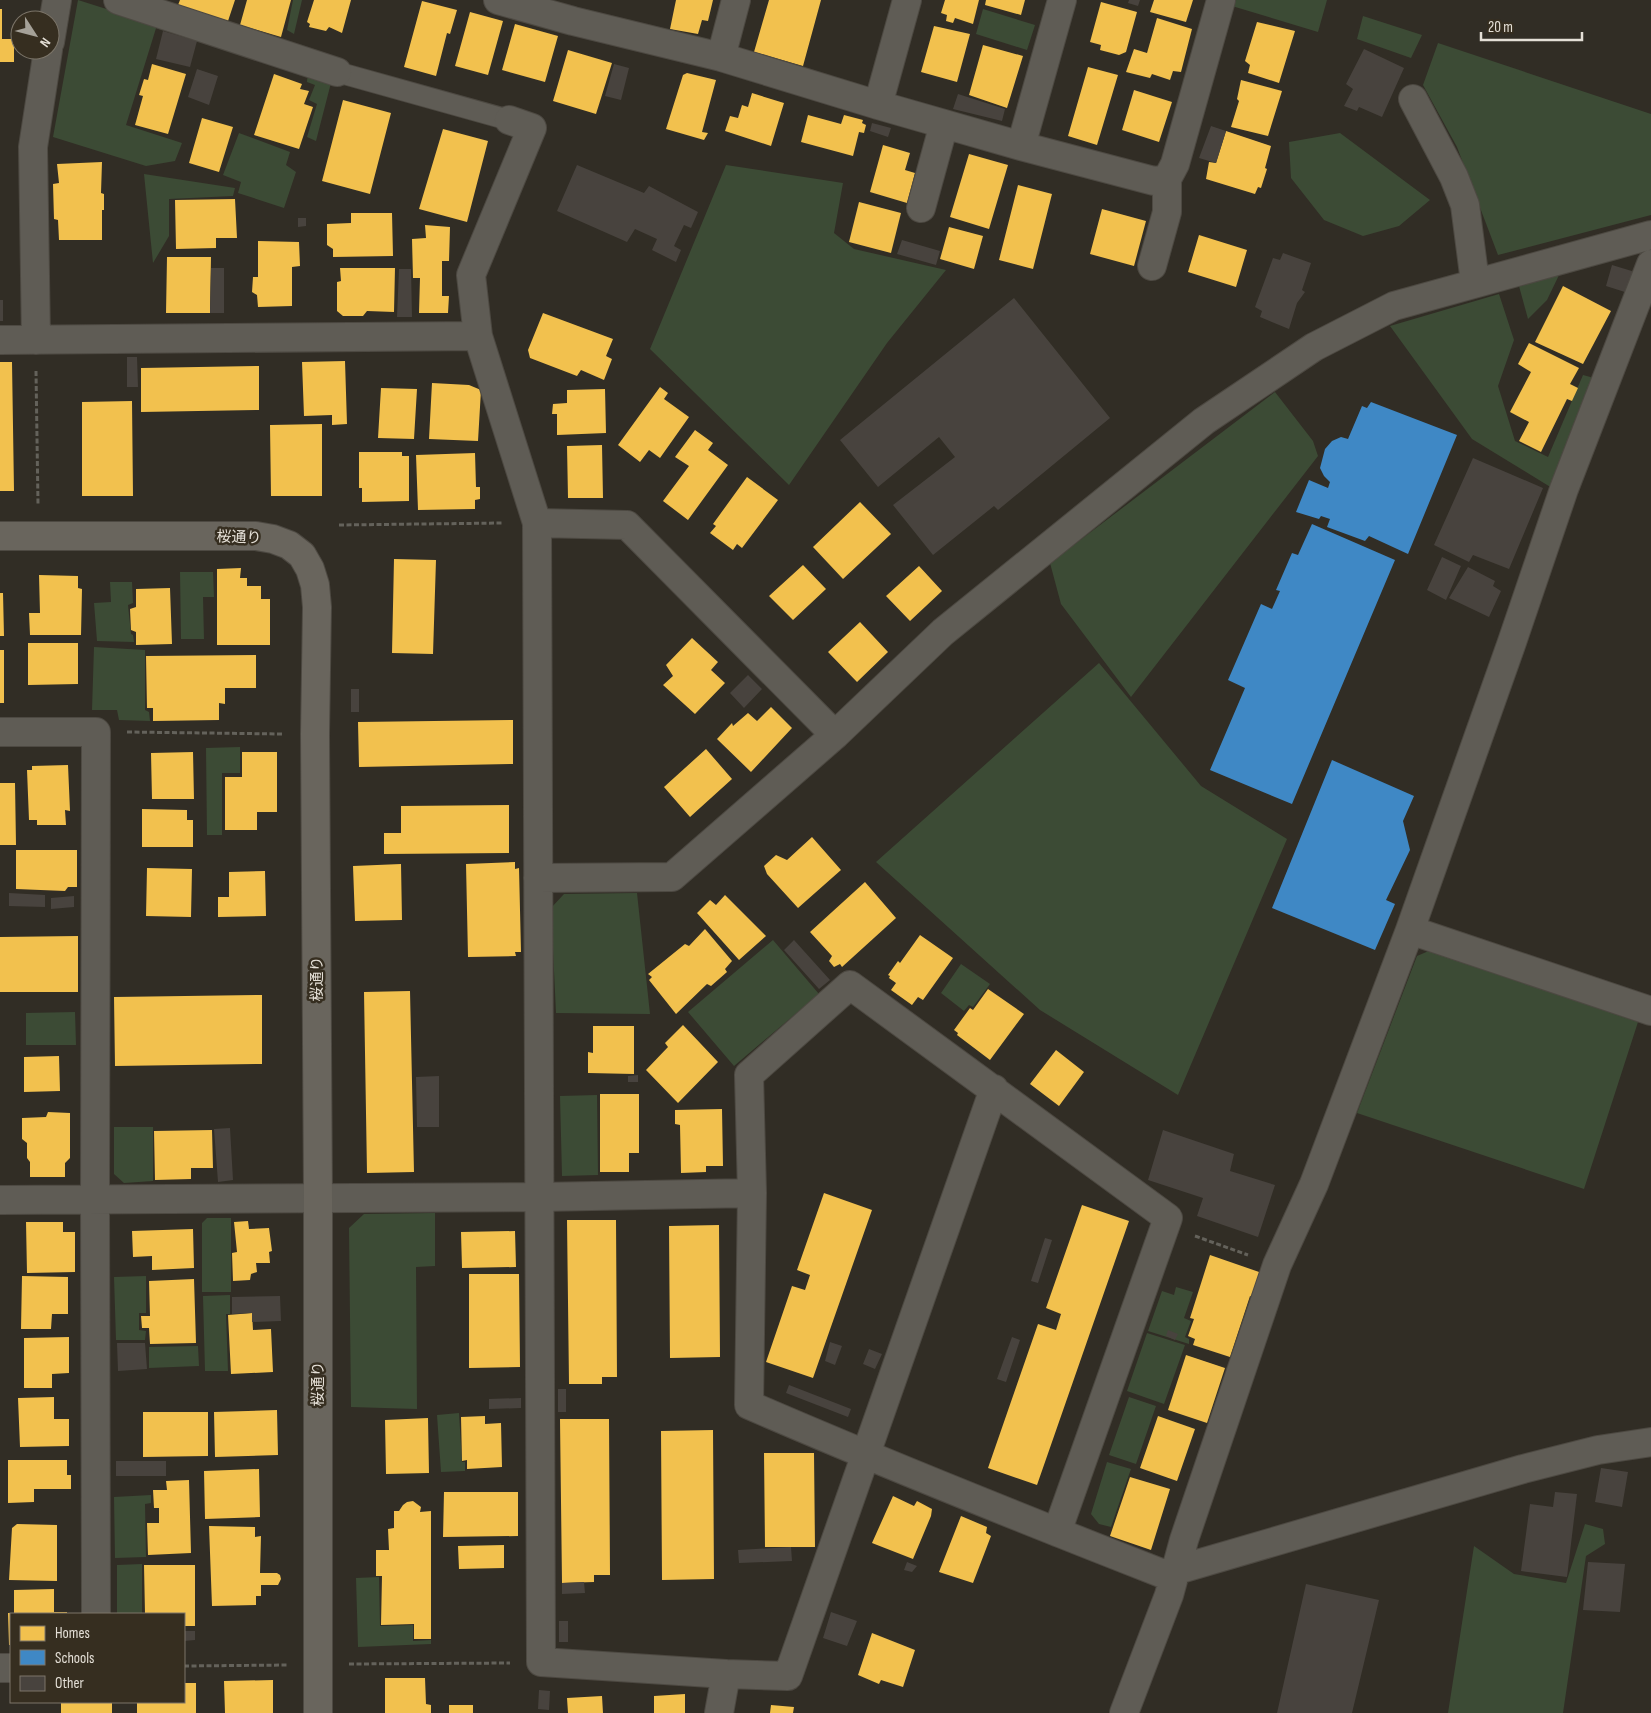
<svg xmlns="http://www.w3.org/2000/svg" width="1651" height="1713" font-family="'Sofia Sans Condensed','Noto Sans JP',sans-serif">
<rect width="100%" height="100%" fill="#312d25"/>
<!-- green -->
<path fill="#3c4b35" d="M78,0L157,25L126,125L182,143L175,161L146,166L53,137Z
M293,0H302L294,34L287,30Z
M1234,0H1327L1318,32L1232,6Z
M983,9L1035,25L1027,50L976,34Z
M1363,16L1422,35L1411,58L1357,39Z
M1438,43L1651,114V215L1498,255L1457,147L1423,85Z
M308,70L332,79L316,141L307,137L317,104L309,100L315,85L307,82Z
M239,133L290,152L286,165L296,172L284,208L238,193L241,182L223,175Z
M1340,133L1430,200L1399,226L1363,236L1324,220L1291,178L1289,142Z
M726,165L843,183L834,233L854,249L946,270L887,343L789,485L650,349Z
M144,174L235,188L233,196L169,199V236L153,263Z
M1560,273L1547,300L1528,319L1519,286Z
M1499,294L1514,340L1498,386L1515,441L1548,457L1583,375L1594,378L1552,488L1472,439L1390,326Z
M1275,392L1313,441L1318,456L1131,697L1061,604L1050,563Z
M180,572H213L214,597H203L204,639H181Z
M110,582H132L133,603L128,605L131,634L133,635L134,642L97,641L94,603L111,602Z
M94,647L145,650V710L149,712L150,721L119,720L117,710H92Z
M1099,663L1201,786L1287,839L1178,1095L1040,1010L876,862Z
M240,747V773H222V835H207L206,748Z
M637,893L650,1014L556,1013L551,908L564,894Z
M773,940L819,994L734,1066L688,1012Z
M1431,950L1638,1022L1584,1189L1357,1113L1417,956Z
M961,964L990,984L973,1007L969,1005L964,1011L941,993Z
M75,1012L76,1045H26V1013Z
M597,1095L598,1175L562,1176L560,1096Z
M114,1127H153V1181L124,1183L114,1174Z
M435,1213V1266L416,1267L417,1409L351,1407L349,1228L364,1214Z
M207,1218H231V1292H202V1223Z
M146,1276V1313H139V1330L146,1331L145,1340H116L114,1277Z
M1176,1287L1193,1292L1184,1318L1191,1321L1185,1337L1189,1339V1344L1148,1331L1162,1291L1174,1295Z
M230,1295V1314H226L228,1371H205L203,1296Z
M1147,1333L1185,1345L1164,1404L1127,1391Z
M198,1346L199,1366L149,1368V1347Z
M1129,1397L1156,1406L1136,1464L1109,1455Z
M459,1413L462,1462H465V1471L441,1472L437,1415Z
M1107,1462L1131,1469L1111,1527L1099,1524L1091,1514Z
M151,1495V1503L145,1504L146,1557L115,1558L114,1497Z
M1585,1524L1603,1529L1605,1544L1586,1556L1563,1713H1448L1474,1546L1514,1574L1566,1583Z
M142,1564V1614H117V1565Z
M379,1577L380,1626L413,1625V1641L431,1640V1644L358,1647L356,1578Z"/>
<!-- homes -->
<path fill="#f2c14e" d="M180,0H235L228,21L178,5Z
M247,0H291L281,37L240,25Z
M314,0H351L342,33L329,27L326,31L309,27L310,24L307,22Z
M676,0H713L708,21L702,20L698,34L670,29Z
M769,0H821L803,66L754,52Z
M945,0H979L973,24L955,18L953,23L946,21L947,15L941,13Z
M986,0H1025L1021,15L985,5Z
M1154,0H1193L1186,22L1150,12Z
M422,1L457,10L450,34L447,33L436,76L404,67Z
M1101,2L1137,12L1126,52L1119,55L1100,50L1101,45L1090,42Z
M0,9H2V39H14V62H0Z
M470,12L503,21L488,75L455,66Z
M1157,18L1192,29L1181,72L1173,71L1170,80L1152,74L1150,78L1126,72L1134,49L1147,53Z
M1257,22L1295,31L1279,83L1248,73L1250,65L1245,61Z
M515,24L558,36L545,82L502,70Z
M934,26L970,34L957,82L921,72Z
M983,45L1023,56L1007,108L969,95Z
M568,50L612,63L596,114L553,101Z
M152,64L186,74L168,134L135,125L143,96L139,95L144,79L148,80Z
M1088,67L1118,75L1097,145L1068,136Z
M687,73L716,80L702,132L708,133L704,140L666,129L683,75Z
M274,74L302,84L300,89L309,91L304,104L313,107L299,149L254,135Z
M1241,80L1282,91L1268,136L1231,127L1239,101L1237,99Z
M1134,90L1172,102L1159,142L1122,130Z
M752,93L784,103L771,146L725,131L730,116L738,118L742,105L748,107Z
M343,100L391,113L370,194L322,181Z
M808,115L841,124L844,115L863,120L862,123L866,125L864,133L859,132L853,156L801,142Z
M202,118L233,127L219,172L189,163Z
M443,129L488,141L467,222L419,209Z
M1226,131L1271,146L1265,168L1267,169L1261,188L1258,187L1255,194L1206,179L1209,162L1216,163Z
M883,145L910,153L905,170L915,173L907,203L870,192Z
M969,154L1008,165L989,229L950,217Z
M102,162L101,193L104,194V210H102V240H59L58,220L54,219L53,184L59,183L57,164Z
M1018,185L1052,194L1033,269L999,260Z
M235,199L237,238H216V248L176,249L175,200Z
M859,202L901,213L891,253L849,242Z
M1102,209L1146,221L1134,266L1090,254Z
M351,213H392L393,256L333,257V249L327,245V224L351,223Z
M425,225L450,227L449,261H442V296H449L448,313H419L420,278H413L412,239L426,238Z
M949,227L983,236L974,269L940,259Z
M1199,235L1247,250L1236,287L1188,272Z
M258,241L299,242L300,266L292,267V306L258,307L257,295L252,292L253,277H258Z
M167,257H211L210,313H166Z
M340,268H395L394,312L367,311L363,316H343L337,311V282L341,281Z
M1563,286L1611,311L1583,364L1535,342Z
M543,313L613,339L606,356L612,359L604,380L581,370L577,376L530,358L528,350Z
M1529,343L1579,368L1570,384L1578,388L1572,401L1567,399L1541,452L1519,441L1529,422L1510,412L1531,372L1518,364Z
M345,361L347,424L332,425V415L304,416L302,362Z
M0,362H12L14,491H0Z
M259,366V410L141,412V368Z
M432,383L469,385L481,390L478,441L429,439Z
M660,387L668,393L664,399L689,417L660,458L649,450L640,462L618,445Z
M381,388L417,389L414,439L378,438Z
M605,389L606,433L557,435V414H552L553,404L567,403V390Z
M132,401L133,496H82V402Z
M322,424V496H271L270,425Z
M695,430L713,443L708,450L728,465L688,520L663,501L689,466L675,457Z
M602,445L603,498H568L567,446Z
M359,452H402V456H409V501L362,502V488H359Z
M475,453L476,487H480V499L475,500V509L418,510L416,455Z
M747,477L778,500L742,548L737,544L733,550L710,533L716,526L713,524Z
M860,502L891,534L843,579L813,547Z
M394,559L436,560L433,654L392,653Z
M803,565L826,589L793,620L769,596Z
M919,566L942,591L910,621L886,596Z
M241,568L240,578H247V586H261V599H270V645H217V569Z
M39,575L78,576V588L82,589L81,635H30L29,613H40Z
M170,588L172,644L136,645V632L131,630L130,609L136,607V589Z
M0,593H3L4,636H0Z
M860,622L888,652L857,682L828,652Z
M692,638L718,662L711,670L725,683L695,714L663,685L673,676L666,665Z
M28,643H78V684L28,685Z
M0,650H4V703H0Z
M256,655V688H225V704L219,703V720L153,721V708H147L146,656Z
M771,707L792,728L751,772L717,739L732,723L733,726L748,713L757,721Z
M513,720V764L359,767L358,722Z
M706,749L732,779L690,817L664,787Z
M193,752L194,799H152L151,753Z
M242,752H277V812H257V830H225V777H242Z
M68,765L70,811L65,810L66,825H37V820H29L27,770H32V766Z
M0,783H15L16,845H0Z
M509,805V853L384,854V833H401V806Z
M142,809L187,810V820H193V847H142Z
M812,837L841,870L798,908L767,874L764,866L776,855L787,860Z
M16,850H77V887H68L65,891L16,889Z
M515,862V869L519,868L521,952H515L516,956L468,957L466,864Z
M401,864L402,920L355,921L353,866Z
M147,868L192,869L191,917L146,916Z
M265,871L266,916L218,917V897H229V872Z
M865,882L896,918L842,967L840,964L834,967L829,961L832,956L810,932Z
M725,895L766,936L739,960L697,913L710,900L716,905Z
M705,929L732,961L725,969L727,972L711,986L707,984L676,1014L649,980L652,977L648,974L685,944L689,946Z
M920,935L953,958L923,1000L918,997L912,1005L891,990L896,983L889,978L890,976L888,975L898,961L900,963Z
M78,936V992H0V937Z
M988,989L1024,1014L990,1060L957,1035L958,1033L954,1030L970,1008L973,1010Z
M410,991L414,1172L367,1173L364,992Z
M262,995V1064L115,1066L114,997Z
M683,1025L718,1062L678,1103L646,1070L668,1047L665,1043Z
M593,1026H634V1074L588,1073V1052L593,1053Z
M1056,1050L1084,1072L1059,1106L1030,1084Z
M59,1056L60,1091L24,1092V1057Z
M600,1094H639V1153H629V1172H600Z
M722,1109L723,1166H706V1172L681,1173L680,1125L675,1124V1110Z
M48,1112L70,1113V1158L65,1163V1177H30V1162L27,1158V1143L22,1139V1118L46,1117Z
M212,1130L213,1168H191V1179L155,1180L154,1131Z
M824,1193L872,1210L813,1378L766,1362L792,1286L805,1290L810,1275L797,1270Z
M1082,1205L1129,1221L1037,1485L988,1468L1038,1324L1056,1330L1061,1314L1046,1308Z
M567,1220H616L617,1377H602V1384H569Z
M248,1221L249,1229L269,1228L272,1251L269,1252L270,1263H256L257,1272L251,1274L250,1280L233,1281L232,1253L237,1252L234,1222Z
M26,1222H63V1232H75V1272L27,1273Z
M719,1225L720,1357L670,1358L669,1226Z
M193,1229L194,1268L152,1270V1256L133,1257L132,1231Z
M515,1231L516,1267L462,1268L461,1232Z
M1210,1255L1262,1273L1252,1297L1250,1296L1230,1357L1193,1345L1195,1339L1188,1336L1194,1319L1190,1318Z
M469,1274H519L520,1367L469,1368Z
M22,1276L68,1277V1314H52L51,1329H21Z
M194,1279L196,1343L150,1344L149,1328H142L141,1316H150L149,1281Z
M252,1313L253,1330L271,1329L273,1372L231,1374L228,1315Z
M69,1337V1373L52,1374V1388H24V1338Z
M1186,1355L1225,1368L1207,1423L1168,1410Z
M54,1397V1419H69V1446L20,1447L18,1398Z
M277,1410L278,1455L215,1457L214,1412Z
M143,1412H208V1456L143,1457Z
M485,1416V1424L501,1423L502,1467L467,1469V1460L462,1461L461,1417Z
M1158,1416L1195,1429L1177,1481L1140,1468Z
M428,1418L429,1473L386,1474L385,1420Z
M560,1419H609L610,1575H594V1582L562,1583Z
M713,1430L714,1579L662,1580L661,1431Z
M764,1453H814L815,1547H765Z
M8,1460H67V1475H71V1489H34V1502L8,1503Z
M259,1469L260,1517L205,1519L204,1471Z
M1130,1477L1170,1489L1151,1550L1110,1536Z
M189,1480L191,1553L148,1555L147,1523H159V1508H154L153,1490H167L166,1481Z
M444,1492H518V1536L443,1537Z
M893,1496L914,1506L917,1501L932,1509L931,1516L913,1559L872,1543Z
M413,1501L421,1507L420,1512L431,1511V1639H414V1624L381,1625L382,1576H376V1550H389L388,1529L394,1528V1511H399L403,1505L407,1502Z
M961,1516L987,1527L986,1533L991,1536L973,1583L939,1572Z
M17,1524L57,1525V1581L9,1580L12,1528Z
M209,1526L255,1527V1537L261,1536L260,1573H277L280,1575L281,1579L278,1585H261V1596H256V1605L212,1606Z
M504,1545V1568L459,1569L458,1546Z
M144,1565H195V1626H184V1614H145Z
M54,1589V1612H67V1614H14V1590Z
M8,1613H11V1645H9Z
M872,1633L915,1650L903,1687L881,1680L879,1684L858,1675Z
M385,1678H425L426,1704L431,1705V1713H385Z
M273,1680V1713H225L224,1681Z
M184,1683H196V1713H137V1702H184Z
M685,1694V1713H654V1696Z
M602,1696L603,1713H568L567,1698Z
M61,1702H112V1713H61Z
M449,1705H473V1713H449Z
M771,1705L794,1707L793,1713H770Z"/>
<!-- schools -->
<path fill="#3f88c5" d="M1371,402L1457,435L1408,554L1369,536L1365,541L1327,527L1330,519L1321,516L1319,519L1296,512L1309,480L1328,488L1330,482L1324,476L1320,468L1325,449L1332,441L1341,437L1348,439L1362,406L1367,408Z
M1312,524L1395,560L1292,804L1210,770L1245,688L1228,680L1261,604L1272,609L1280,591L1276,590L1292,553L1298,555Z
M1332,760L1414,796L1403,821L1410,850L1386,900L1395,904L1375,950L1272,908Z"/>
<!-- building -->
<path fill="#48433e" d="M1129,0H1140L1138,6L1128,3Z
M163,31L197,41L190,67L156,59Z
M1364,49L1404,68L1382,117L1359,107L1357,111L1344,106L1353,89L1346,84Z
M614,64L629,68L621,100L605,96Z
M197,69L218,76L209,105L188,97Z
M958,94L1005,109L1002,121L953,109Z
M872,123L891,128L888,137L870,131Z
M1211,126L1226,131L1216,163L1199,158Z
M577,165L644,193L649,186L698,212L691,228L684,225L674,246L681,250L676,262L652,250L657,239L635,229L627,242L557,211Z
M298,218H306V226L298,227Z
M902,240L940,251L936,265L897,254Z
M1283,253L1311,263L1302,290L1305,292L1297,303L1289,329L1260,317L1262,311L1255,307L1273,258L1280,260Z
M1612,265L1635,272L1628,293L1606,286Z
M211,268H224V313H210Z
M399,269H411L412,317H397Z
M1014,298L1110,418L998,510L994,506L933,555L893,505L955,457L939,437L878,487L840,440Z
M0,300H3V321H0Z
M127,357H137L138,387H127Z
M1473,458L1543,488L1509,569L1473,555L1469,562L1434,545Z
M1442,557L1461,566L1446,600L1427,590Z
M1468,567L1495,581L1493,586L1501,591L1489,617L1449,598Z
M748,675L762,689L744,708L730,693Z
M351,689H359V712H351Z
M9,893L45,895V907L9,906Z
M74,896V907L51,909V898Z
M794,940L830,980L819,989L784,950Z
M638,1075V1082H628V1076Z
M439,1076V1127H417L416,1077Z
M230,1128L233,1180L218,1182L214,1129Z
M1163,1130L1234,1154L1230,1171L1275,1185L1258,1237L1197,1216L1203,1198L1148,1180Z
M1045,1238L1052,1240L1038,1283L1031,1281Z
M280,1296L281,1321L252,1322V1313L232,1314V1297Z
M1168,1330L1178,1334L1175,1340L1166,1336Z
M1012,1337L1020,1340L1006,1382L997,1379Z
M830,1342L842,1346L835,1365L825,1361Z
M117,1343H145L147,1369L118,1371Z
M869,1349L882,1354L875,1369L863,1364Z
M789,1385L851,1409L848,1417L786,1393Z
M558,1389H566V1412H558Z
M521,1398V1408L489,1409V1399Z
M116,1461H166V1476H116Z
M1601,1468L1628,1472L1622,1507L1595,1502Z
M1555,1492L1577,1494L1567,1577L1521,1571L1530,1504L1553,1507Z
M791,1547L792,1561L739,1563L738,1550Z
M907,1562L917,1566L912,1572L904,1570Z
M1588,1562L1625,1564L1620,1612L1583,1610Z
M584,1582L585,1593L562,1594V1583Z
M1306,1584L1379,1600L1352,1713H1277Z
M831,1612L857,1621L847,1646L823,1638Z
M559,1621H568V1642H559Z
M184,1631H195V1640L184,1641Z
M539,1690L550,1691L549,1710L538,1709Z"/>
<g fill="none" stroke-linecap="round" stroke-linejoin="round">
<!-- lane casing -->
<g stroke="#4d4942" stroke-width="22">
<path id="lane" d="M337,72L509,120"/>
</g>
<!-- street casing -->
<g stroke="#4d4942" stroke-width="30">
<path id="street" d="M118,0L337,72
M498,0L573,21L721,57L878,105L1021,146L1154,181L1167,179L1175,164L1221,0
M50,42L57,0
M721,57L736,0
M1413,99L1454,177L1465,205L1475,282
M878,105L907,0
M509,120L532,128L471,275L478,336L537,523L541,1662L726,1674
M1021,146L1062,0
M921,208L944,124
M1152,266L1167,212V179
M0,340L478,336
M36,340L33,147L48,50
M537,523L627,525L835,735
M0,732H96L95,1199L96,1614
M538,878L672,877L835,735L943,632L1204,421L1314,347L1394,306L1651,235
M1410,930L1651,1011
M0,1200L540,1197L752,1193
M1057,1532L1168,1218L850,985L749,1075L752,1193L749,1405C885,1464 1023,1519 1161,1573L1177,1570L1523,1469L1598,1450L1651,1442
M0,1668H11
M719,1713L726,1674L788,1676L994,1089
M1124,1713L1169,1595L1184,1540L1277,1265L1314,1184L1410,930L1512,642L1564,489L1651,264"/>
</g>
<!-- secondary casing -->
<g stroke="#4d4942" stroke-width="30">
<path id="secondary" d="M0,536H256L273,539L289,545L302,555L310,569L315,585L317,607L315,734L318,1198V1713"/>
</g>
<!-- path -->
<path stroke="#64625b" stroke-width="3" stroke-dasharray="5 2.5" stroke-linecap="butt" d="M36,371L38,504
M339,525L504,523
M127,732L283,734
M1195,1236L1248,1255
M349,1664L510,1663
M184,1666L288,1665"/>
<!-- lane -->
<use href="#lane" stroke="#5f5c55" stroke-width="20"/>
<!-- street -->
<use href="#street" stroke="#5f5c55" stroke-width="28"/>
<!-- secondary -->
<use href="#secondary" stroke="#69655d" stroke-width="28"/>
</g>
<g text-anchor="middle" stroke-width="5" stroke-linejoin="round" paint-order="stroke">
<!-- street labels -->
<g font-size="15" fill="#e4dfd6" stroke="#362e20">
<text transform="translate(239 537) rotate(2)" y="5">桜通り</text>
<text transform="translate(317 979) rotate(-90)" y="5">桜通り</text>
<text transform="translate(318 1384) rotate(-90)" y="5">桜通り</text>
</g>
</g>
<!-- legend -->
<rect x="10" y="1613" width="175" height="90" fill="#362e20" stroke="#7c7569"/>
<rect x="20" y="1626" width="25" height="15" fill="#f2c14e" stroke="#7c7569"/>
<text x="55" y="1638" font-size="15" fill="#e4dfd6">Homes</text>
<rect x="20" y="1650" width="25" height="15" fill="#3f88c5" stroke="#7c7569"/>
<text x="55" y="1663" font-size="15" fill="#e4dfd6">Schools</text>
<rect x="20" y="1676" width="25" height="15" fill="#48433e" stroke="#7c7569"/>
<text x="55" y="1688" font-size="15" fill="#e4dfd6">Other</text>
<!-- north arrow -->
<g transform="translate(35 35) rotate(126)"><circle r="24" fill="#362e20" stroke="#7c7569"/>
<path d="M0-4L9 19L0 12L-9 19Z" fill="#a5a198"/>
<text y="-8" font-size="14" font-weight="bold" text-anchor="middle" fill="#e4dfd6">N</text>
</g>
<!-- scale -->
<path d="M1481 32v8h101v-8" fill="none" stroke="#e4dfd6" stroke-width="2.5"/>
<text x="1488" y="32" font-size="15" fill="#e4dfd6" stroke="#362e20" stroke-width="4" paint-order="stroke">20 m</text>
</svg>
